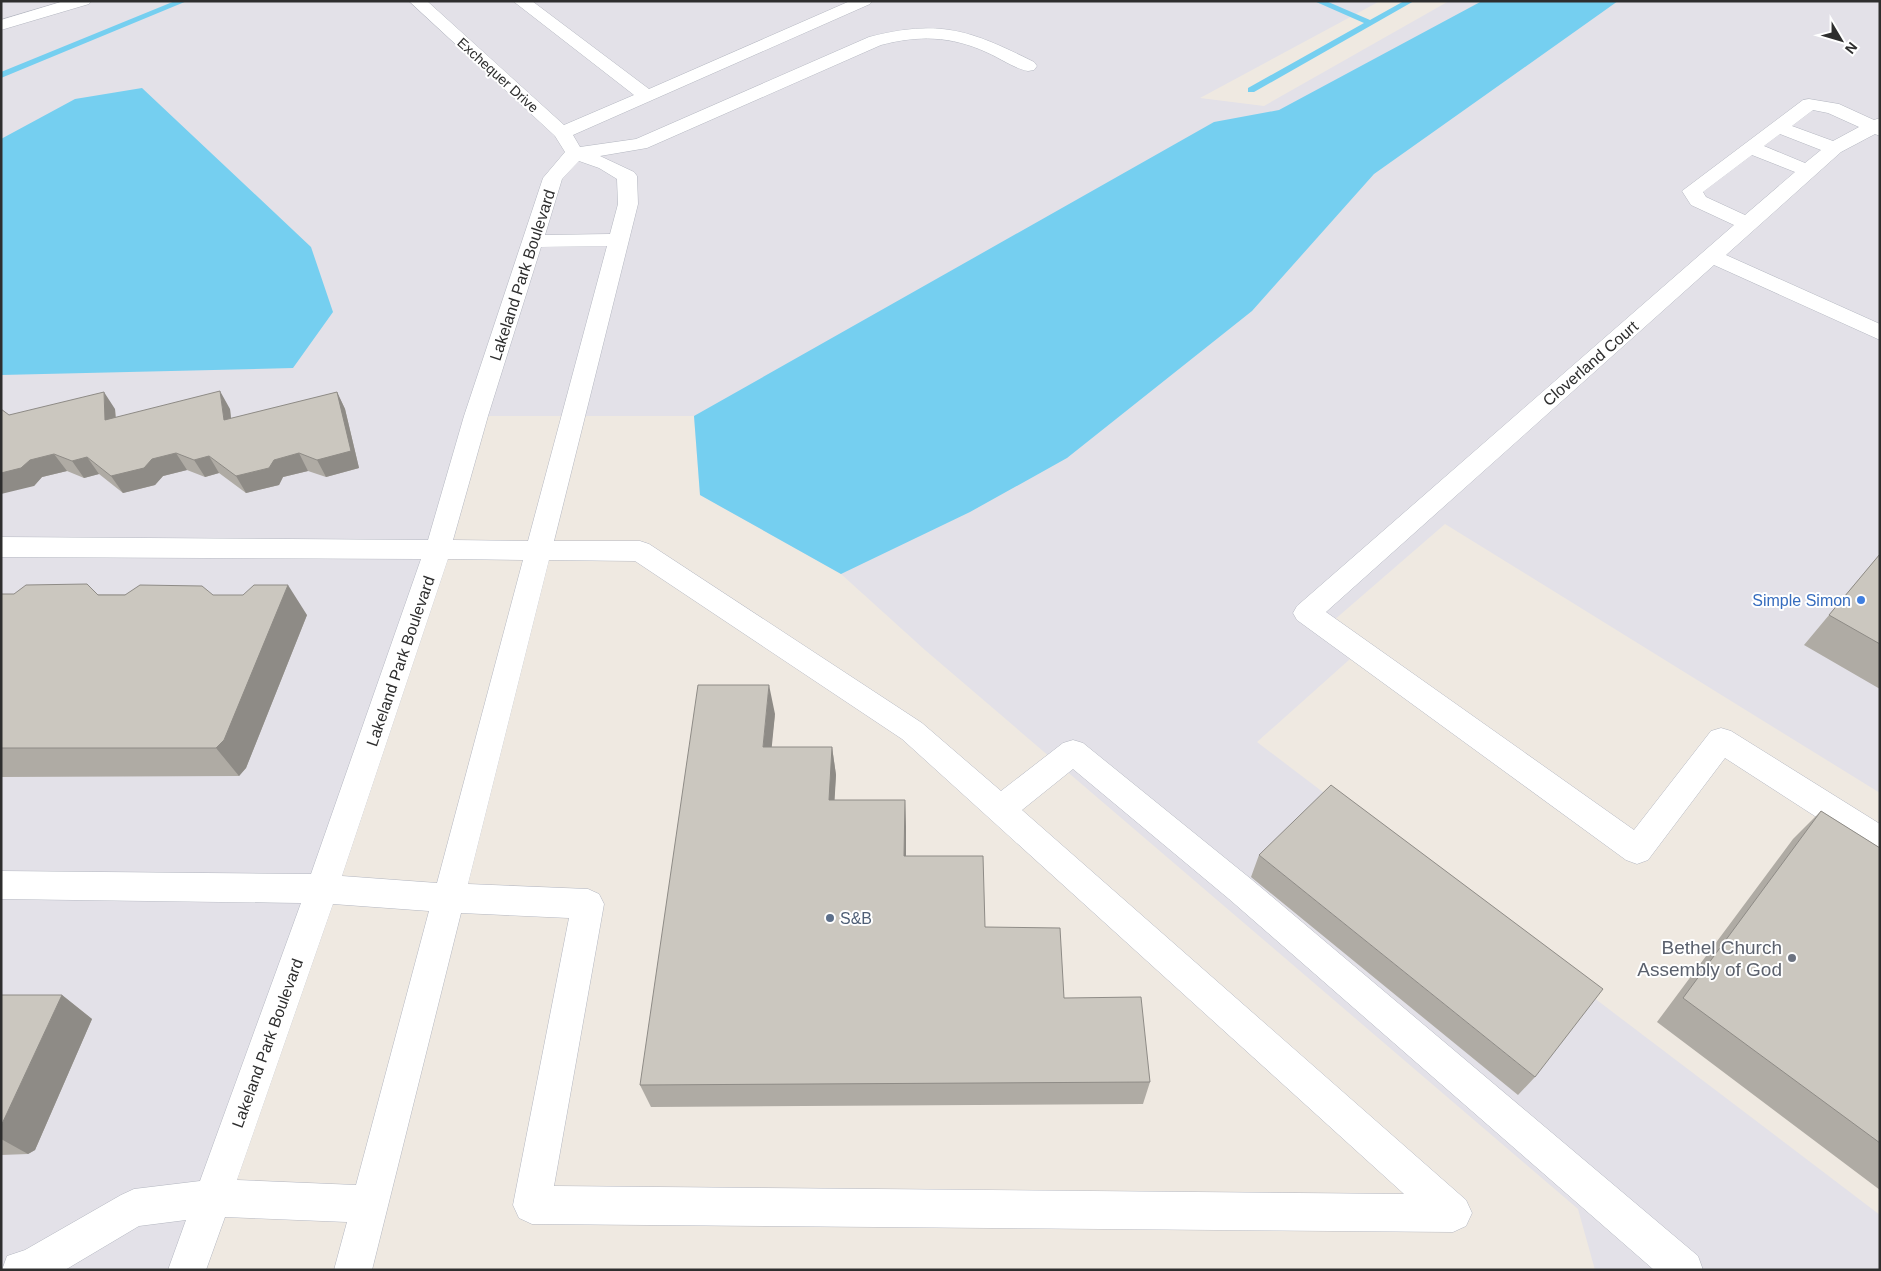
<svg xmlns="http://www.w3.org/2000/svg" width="1881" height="1271" font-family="Helvetica,sans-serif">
<rect width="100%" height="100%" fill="#efe9e1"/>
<!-- industrial -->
<path fill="#e3e1e8" d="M1,1H1380L1200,98L1264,106L1449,1H1880V793L1445,524L1318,634L1350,659L1257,742L1880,1215V1270H1595L1578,1209L925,650L841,574L700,495L694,416H476L187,1270H1Z"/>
<!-- water -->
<path fill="#75cff0" d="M1482,1H1618L1374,174L1252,311L1067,458L970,512L841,574L700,495L694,416L1214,122L1279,110Z
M142,88L311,247L333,312L293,368L1,375V139L75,99Z"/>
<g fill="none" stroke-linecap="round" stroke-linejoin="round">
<!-- stream -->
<path fill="#75cff0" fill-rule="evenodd" d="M175,1H187L1,78V72Z
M1314,1H1326L1370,20L1404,1H1414L1254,92H1248V88L1364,23Z"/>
<!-- minor casing -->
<g stroke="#b4b7c1" stroke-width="1">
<path id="minor" d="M64,1H91L89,4L1,30V20Z
M409,1H427L564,125L634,95L513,1H532L649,89L850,1H872L870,4L573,135L580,147L636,139L869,37C940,19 970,30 1034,62L1037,66L1034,70L1028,71C1013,68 1000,58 986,52C951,36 918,35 881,45L647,148L600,156L634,172L637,176L638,204L554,541H640L649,544L922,723L1001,791L1063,743L1073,740L1083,743L1251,879L1698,1256L1703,1270H1654L1229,899L1073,769L1022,810L1466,1200L1472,1213L1466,1226L1453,1232L532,1224L519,1218L513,1205L569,918L461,913L372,1270H334L347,1222L225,1217L206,1270H168L186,1220L139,1226L65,1270H2L7,1256L25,1250L121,1195L134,1189L200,1181L301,903L1,899V871L311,874L421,559L1,557V537L428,540L464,416L543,178L565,152L555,136ZM579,161L599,168L617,179L618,204L610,234L545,235L562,179ZM607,246L528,541L453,540L488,416L541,247ZM448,559L523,560L437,883L342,876ZM549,560L635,561L902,739L1404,1194L554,1186L604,904L599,894L588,889L468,884ZM333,904L429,911L356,1185L237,1180Z
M1809,99L1839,104L1874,120L1880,118V136L1875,134L1841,152L1726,255L1880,324V340L1714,265L1326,612L1634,830L1711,731L1721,728L1731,731L1880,824V855L1869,851L1725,758L1648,860L1637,864L1626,860L1297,620L1293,613L1297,606L1734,225L1691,205L1682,191L1803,100ZM1813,110L1828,113L1859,127L1833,141L1792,126ZM1780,134L1821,150L1805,163L1764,146ZM1752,155L1795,172L1745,215L1706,197L1703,192Z"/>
</g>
<!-- minor -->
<use href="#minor" fill="#fff" fill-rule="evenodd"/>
</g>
<!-- wall -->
<path fill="#afaba4" d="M337,392L345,409L359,468L326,477L308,471L283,477L279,485L246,493L219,473L205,477L187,470L163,476L155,485L123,493L99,474L84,478L67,471L42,477L34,486L9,415L115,409L116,417L230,409L231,419Z
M1880,554V689L1804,645Z
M1,594L213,595L307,615L246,768L239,776L1,777Z
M775,714L771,747H832L836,775L834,800H905L906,828V856L1064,998L1150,1082L1143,1104L651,1107L640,1085Z
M1821,811L1880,848V1190L1657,1022L1793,839Z
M1259,855L1535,1077L1518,1095L1251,877Z
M1,995H62L92,1019L35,1150L28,1154L1,1155Z"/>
<!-- shaded-wall -->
<path fill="#8e8b86" d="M220,391L230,409L233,438L224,420Z
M104,392L115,409L116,437L105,420Z
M337,392L345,409L359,468L326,477L317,460Z
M176,453L187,470L163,476L155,485L123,493L111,476L152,459Z
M299,453L308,471L283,477L279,485L246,493L236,476L274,460Z
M54,454L67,471L42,477L34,486L1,494V473L30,460Z
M209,456L219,473L205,477L194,460Z
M87,457L99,474L84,478L72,461Z
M288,585L307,615L246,768L239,776L216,748Z
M769,685L775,714L769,775L763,747Z
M832,747L836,775L833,828L829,800Z
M905,800L906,828V882L904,856Z
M62,995L92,1019L35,1150L28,1154L1,1139V1126Z"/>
<!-- building -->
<path fill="#cbc7bf" stroke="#8e8b86" d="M220,391L224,420L337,392L351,451L317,460L299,453L274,460L269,468L236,476L209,456L194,460L176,453L152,459L144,468L111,476L87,457L72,461L54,454L30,460L21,468L1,473V409L9,415L104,392L105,420Z
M1880,554V644L1829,615Z
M87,584L98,595H125L140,585L202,586L213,595H243L254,585H288L224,740L216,748H1V594H14L26,585Z
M698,685H769L763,747H832L829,800H905L904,856H983L985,927L1060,928L1064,998L1141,997L1150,1082L640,1085Z
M1331,785L1603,989L1535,1077L1259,855Z
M1821,811L1880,848V1143L1683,998Z
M1,995H62L1,1126Z"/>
<!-- markers -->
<circle fill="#3f7fe0" stroke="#fff" stroke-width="2" cx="1861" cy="600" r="5"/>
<circle fill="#5c6f8a" stroke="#fff" stroke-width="2" cx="830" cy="918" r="5"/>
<circle fill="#6b7280" stroke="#fff" stroke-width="2" cx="1792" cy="958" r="5"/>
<g text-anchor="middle" stroke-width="4" stroke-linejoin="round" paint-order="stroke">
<!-- far-street labels -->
<g font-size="14" fill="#2e2e2e" stroke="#fff">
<text transform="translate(498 75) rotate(42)" y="5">Exchequer Drive</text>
</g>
<!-- street labels -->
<g font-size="16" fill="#2e2e2e" stroke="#fff">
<text transform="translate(522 275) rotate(-72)" y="6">Lakeland Park Boulevard</text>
<text transform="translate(1590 363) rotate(-41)" y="6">Cloverland Court</text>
<text transform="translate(400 661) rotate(-71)" y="6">Lakeland Park Boulevard</text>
<text transform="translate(267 1043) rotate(-70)" y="6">Lakeland Park Boulevard</text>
</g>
<!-- shop labels -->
<g font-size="16" fill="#366cbe" stroke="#fff" text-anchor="end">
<text x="1851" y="606">Simple Simon</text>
</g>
<!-- service labels -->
<g font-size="16" fill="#4e5e75" stroke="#fff" text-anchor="start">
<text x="840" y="924">S&amp;B</text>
</g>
<!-- near-worship labels -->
<g font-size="19" fill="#5b616d" stroke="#fff" text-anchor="end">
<text x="1782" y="954">Bethel Church<tspan x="1782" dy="22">Assembly of God</tspan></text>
</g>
</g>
<!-- border -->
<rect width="1881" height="1271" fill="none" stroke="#2e2e2e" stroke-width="5"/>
<!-- north arrow -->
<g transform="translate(1841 40) rotate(128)" stroke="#ffffff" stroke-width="4" paint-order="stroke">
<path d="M0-4L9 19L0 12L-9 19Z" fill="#2e2e2e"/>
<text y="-8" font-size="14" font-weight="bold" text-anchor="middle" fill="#2e2e2e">N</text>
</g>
</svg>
